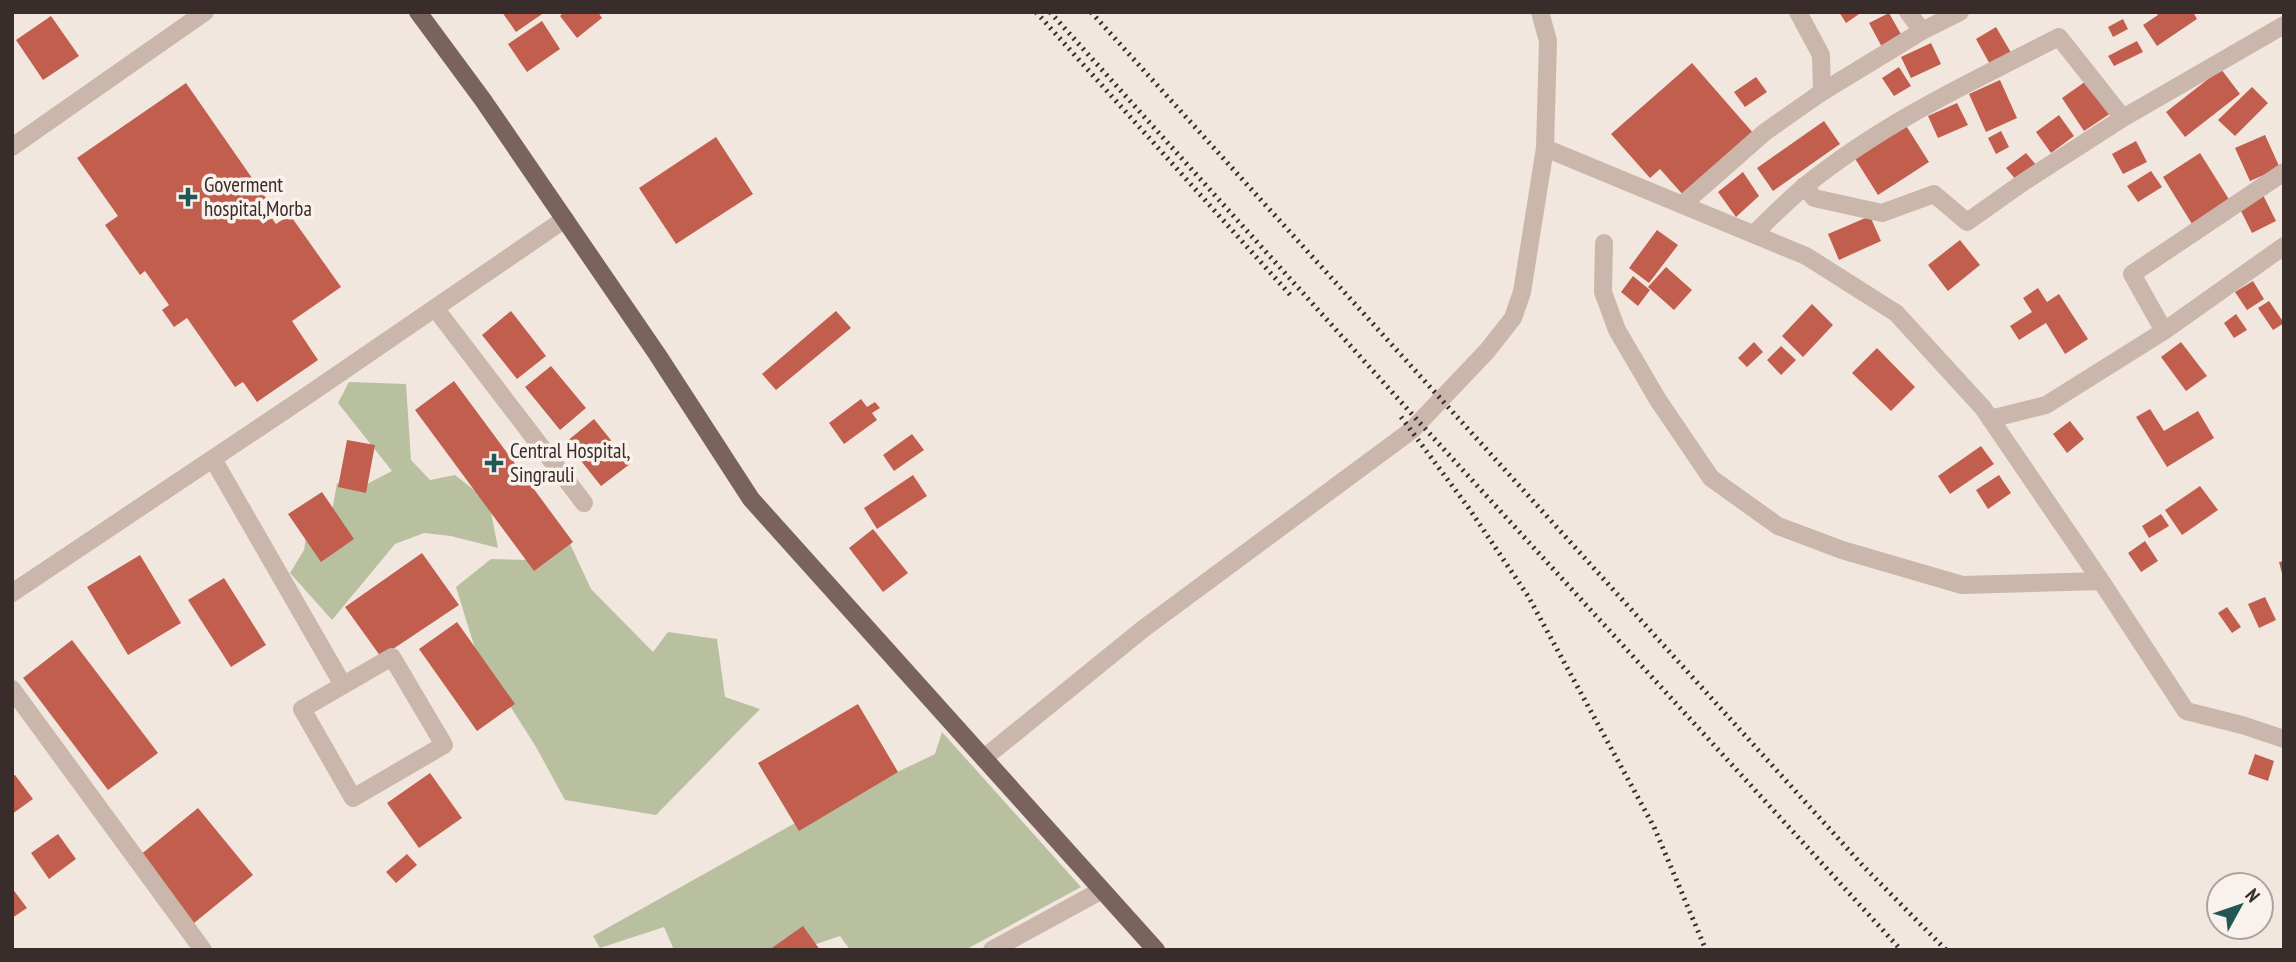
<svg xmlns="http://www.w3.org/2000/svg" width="2296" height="962" font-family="'PT Sans Narrow',sans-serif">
<rect width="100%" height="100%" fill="#f2e7df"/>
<!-- green -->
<path fill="#b9c09f" d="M349,382L406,384L411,460L430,480L455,475L489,502L498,548L451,536L424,533L395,544L332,620L290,573L304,550L311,507L330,523L337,483L365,485L392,471L338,403Z
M565,533L591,589L653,652L668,632L717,639L725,697L760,709L656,815L565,800L536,747L476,652L456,587L491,559L528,560Z
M942,732L1081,887L965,950H850L840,936L799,950H674L664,927L600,948L593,936L822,808L935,754Z"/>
<!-- building -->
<path fill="#c15e4e" d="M502,12H545L516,32Z
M564,12H598L602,18L577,38L560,16Z
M1839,12H1862L1846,23Z
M2156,12H2193L2197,19L2157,46L2143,25L2158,15Z
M1889,13L1902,36L1882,47L1869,23Z
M51,16L79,56L43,80L16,40Z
M2123,19L2128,29L2113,37L2108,27Z
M542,21L560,49L527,72L508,44Z
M1996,27L2013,56L1992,68L1976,39Z
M2137,41L2143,52L2114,66L2108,56Z
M1931,43L1941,64L1911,78L1901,57Z
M1692,63L1754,134L1684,196L1660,169L1650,178L1611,134Z
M1899,67L1911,86L1894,96L1882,78Z
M2221,69L2240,94L2185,137L2166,112Z
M1756,77L1767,92L1745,107L1734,92Z
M2089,79L2111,113L2084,131L2062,98Z
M2000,80L2017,118L1986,132L1969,94Z
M186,83L266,198L252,208L263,224L271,217L276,224L290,215L341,287L292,321L318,360L257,402L243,382L235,387L187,318L174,327L162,310L169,305L145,271L140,275L105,225L118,216L77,158Z
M2252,87L2268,103L2235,136L2218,120Z
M1957,103L1968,125L1938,138L1928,116Z
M2059,115L2074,136L2051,153L2036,132Z
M1824,121L1840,144L1773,191L1757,168Z
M1905,124L1929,162L1878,195L1854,157Z
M2001,131L2009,147L1996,154L1988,138Z
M2265,135L2280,168L2250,181L2235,148Z
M716,137L753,194L676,244L639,188Z
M2136,141L2147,162L2123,174L2112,154Z
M2026,153L2037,166L2017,181L2006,168Z
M2200,153L2230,201L2192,224L2163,177Z
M2151,171L2162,187L2138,202L2127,186Z
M1743,172L1759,196L1736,217L1718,192Z
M2263,195L2276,221L2252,233L2239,207Z
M1870,216L1881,241L1839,260L1828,234Z
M1657,230L1678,245L1649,283L1629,268Z
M1960,240L1980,265L1948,291L1928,265Z
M1666,267L1692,290L1674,310L1648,287Z
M1633,276L1650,290L1638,306L1621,292Z
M2253,281L2264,299L2247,310L2235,292Z
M2038,288L2047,302L2059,294L2088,339L2065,354L2046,323L2019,340L2010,326L2032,312L2023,298Z
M2269,301L2284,323L2273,330L2258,308Z
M1812,304L1833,325L1803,357L1782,336Z
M511,311L546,356L517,379L482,335Z
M836,311L851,328L776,390L762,374Z
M2236,314L2247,330L2234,338L2224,323Z
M1754,342L1763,352L1747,367L1738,358Z
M2181,342L2207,376L2186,391L2161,357Z
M1781,346L1796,360L1781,375L1767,360Z
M1877,348L1915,387L1891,411L1852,373Z
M551,366L586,408L560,430L525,387Z
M454,381L573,542L534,571L415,410Z
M861,399L867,407L875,402L880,408L872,413L877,420L844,444L829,423Z
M2150,409L2164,431L2198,411L2214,438L2167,467L2136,417Z
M594,419L630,464L601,486L566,442Z
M2070,421L2084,439L2067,453L2053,434Z
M912,434L924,450L894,471L883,455Z
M347,440L375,445L366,493L338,487Z
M1981,446L1994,464L1950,494L1938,476Z
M913,475L927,496L877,529L864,508Z
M1999,475L2011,493L1988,509L1976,490Z
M2200,486L2218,510L2182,535L2165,510Z
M322,492L354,539L321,562L288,514Z
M2161,514L2169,526L2149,538L2142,526Z
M873,529L908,573L883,592L849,548Z
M2145,541L2158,561L2141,572L2128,553Z
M422,553L459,605L381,657L345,607Z
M140,555L181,623L128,655L87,587Z
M2284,561V577H2283L2279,562Z
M224,578L266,645L231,667L188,600Z
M2265,597L2276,620L2259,628L2248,604Z
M2227,607L2241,627L2232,633L2218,613Z
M457,622L515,704L477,731L419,649Z
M72,640L158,753L108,790L23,678Z
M858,704L898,772L799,831L758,763Z
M2255,754L2274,761L2268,781L2248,774Z
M430,773L462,818L419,848L387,803Z
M15,775L33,799L12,814V776Z
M198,808L253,875L194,923L139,856Z
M58,834L76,859L49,879L31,853Z
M407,854L417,865L396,883L386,872Z
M12,888L27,908L12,918Z
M803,926L820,950H769Z"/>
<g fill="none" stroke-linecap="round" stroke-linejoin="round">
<!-- street -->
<path stroke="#cab6ab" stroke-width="18" d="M1798,12L1821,55L1822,92L1922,31L1960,12
M1908,12L1922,31
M12,147L205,12
M1545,148L1806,256L1896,313L1983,408L2101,581L2186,711L2242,725L2284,739
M1804,186L1814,198L1882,213L1934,194L1967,222L2025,181L2123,118L2284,25
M1683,204L1765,132L1822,92
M1754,234C1770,218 1787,201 1805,186C1881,124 1972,81 2059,37L2123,118
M1604,243L1603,292L1617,330L1658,400L1711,478L1778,526L1842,550L1962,585L2101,581
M435,308L584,503
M2164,331L2132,274L2284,172
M1990,419L2046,405L2164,331L2284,246
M213,459L343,685
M12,593L305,397L565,219
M392,657L444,745L353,798L302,709Z
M12,689L203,950
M984,758L1143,629L1412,430L1487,351L1513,318L1522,292L1545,148L1548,41L1540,12
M992,950L1102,890"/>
<!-- primary -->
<path stroke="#79635c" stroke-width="18" d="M418,12L483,100L657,354L751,499L1156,950"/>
<!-- rail -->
<path stroke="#382d2a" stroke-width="5" stroke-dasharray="2 5" stroke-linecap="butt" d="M1036,12L1293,298
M1050,12L1419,422L1901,950
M1091,12L1864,867L1946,950
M1401,417L1468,507L1528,596L1654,827L1706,950"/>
</g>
<!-- markers -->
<g fill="#215856" stroke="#f9f1eb" stroke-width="2.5">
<path d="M184.5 186.5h7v7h7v7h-7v7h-7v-7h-7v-7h7z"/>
<path d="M490.5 452.5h7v7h7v7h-7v7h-7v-7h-7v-7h7z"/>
</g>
<g text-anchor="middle" stroke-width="7" stroke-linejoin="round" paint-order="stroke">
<!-- poi labels -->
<g font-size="21" fill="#382d2a" stroke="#f9f1eb" text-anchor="start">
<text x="204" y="192">Goverment<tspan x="204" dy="24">hospital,Morba</tspan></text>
<text x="510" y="458">Central Hospital,<tspan x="510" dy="24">Singrauli</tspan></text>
</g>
</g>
<!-- border -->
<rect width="2296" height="962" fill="none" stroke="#382d2a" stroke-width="28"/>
<!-- north arrow -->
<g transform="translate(2240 906) rotate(50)"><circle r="33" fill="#f9f1eb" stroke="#aca39e" stroke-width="2"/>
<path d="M0-5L12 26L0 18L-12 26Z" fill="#215856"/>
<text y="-10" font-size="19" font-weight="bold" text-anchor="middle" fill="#382d2a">N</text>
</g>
</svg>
